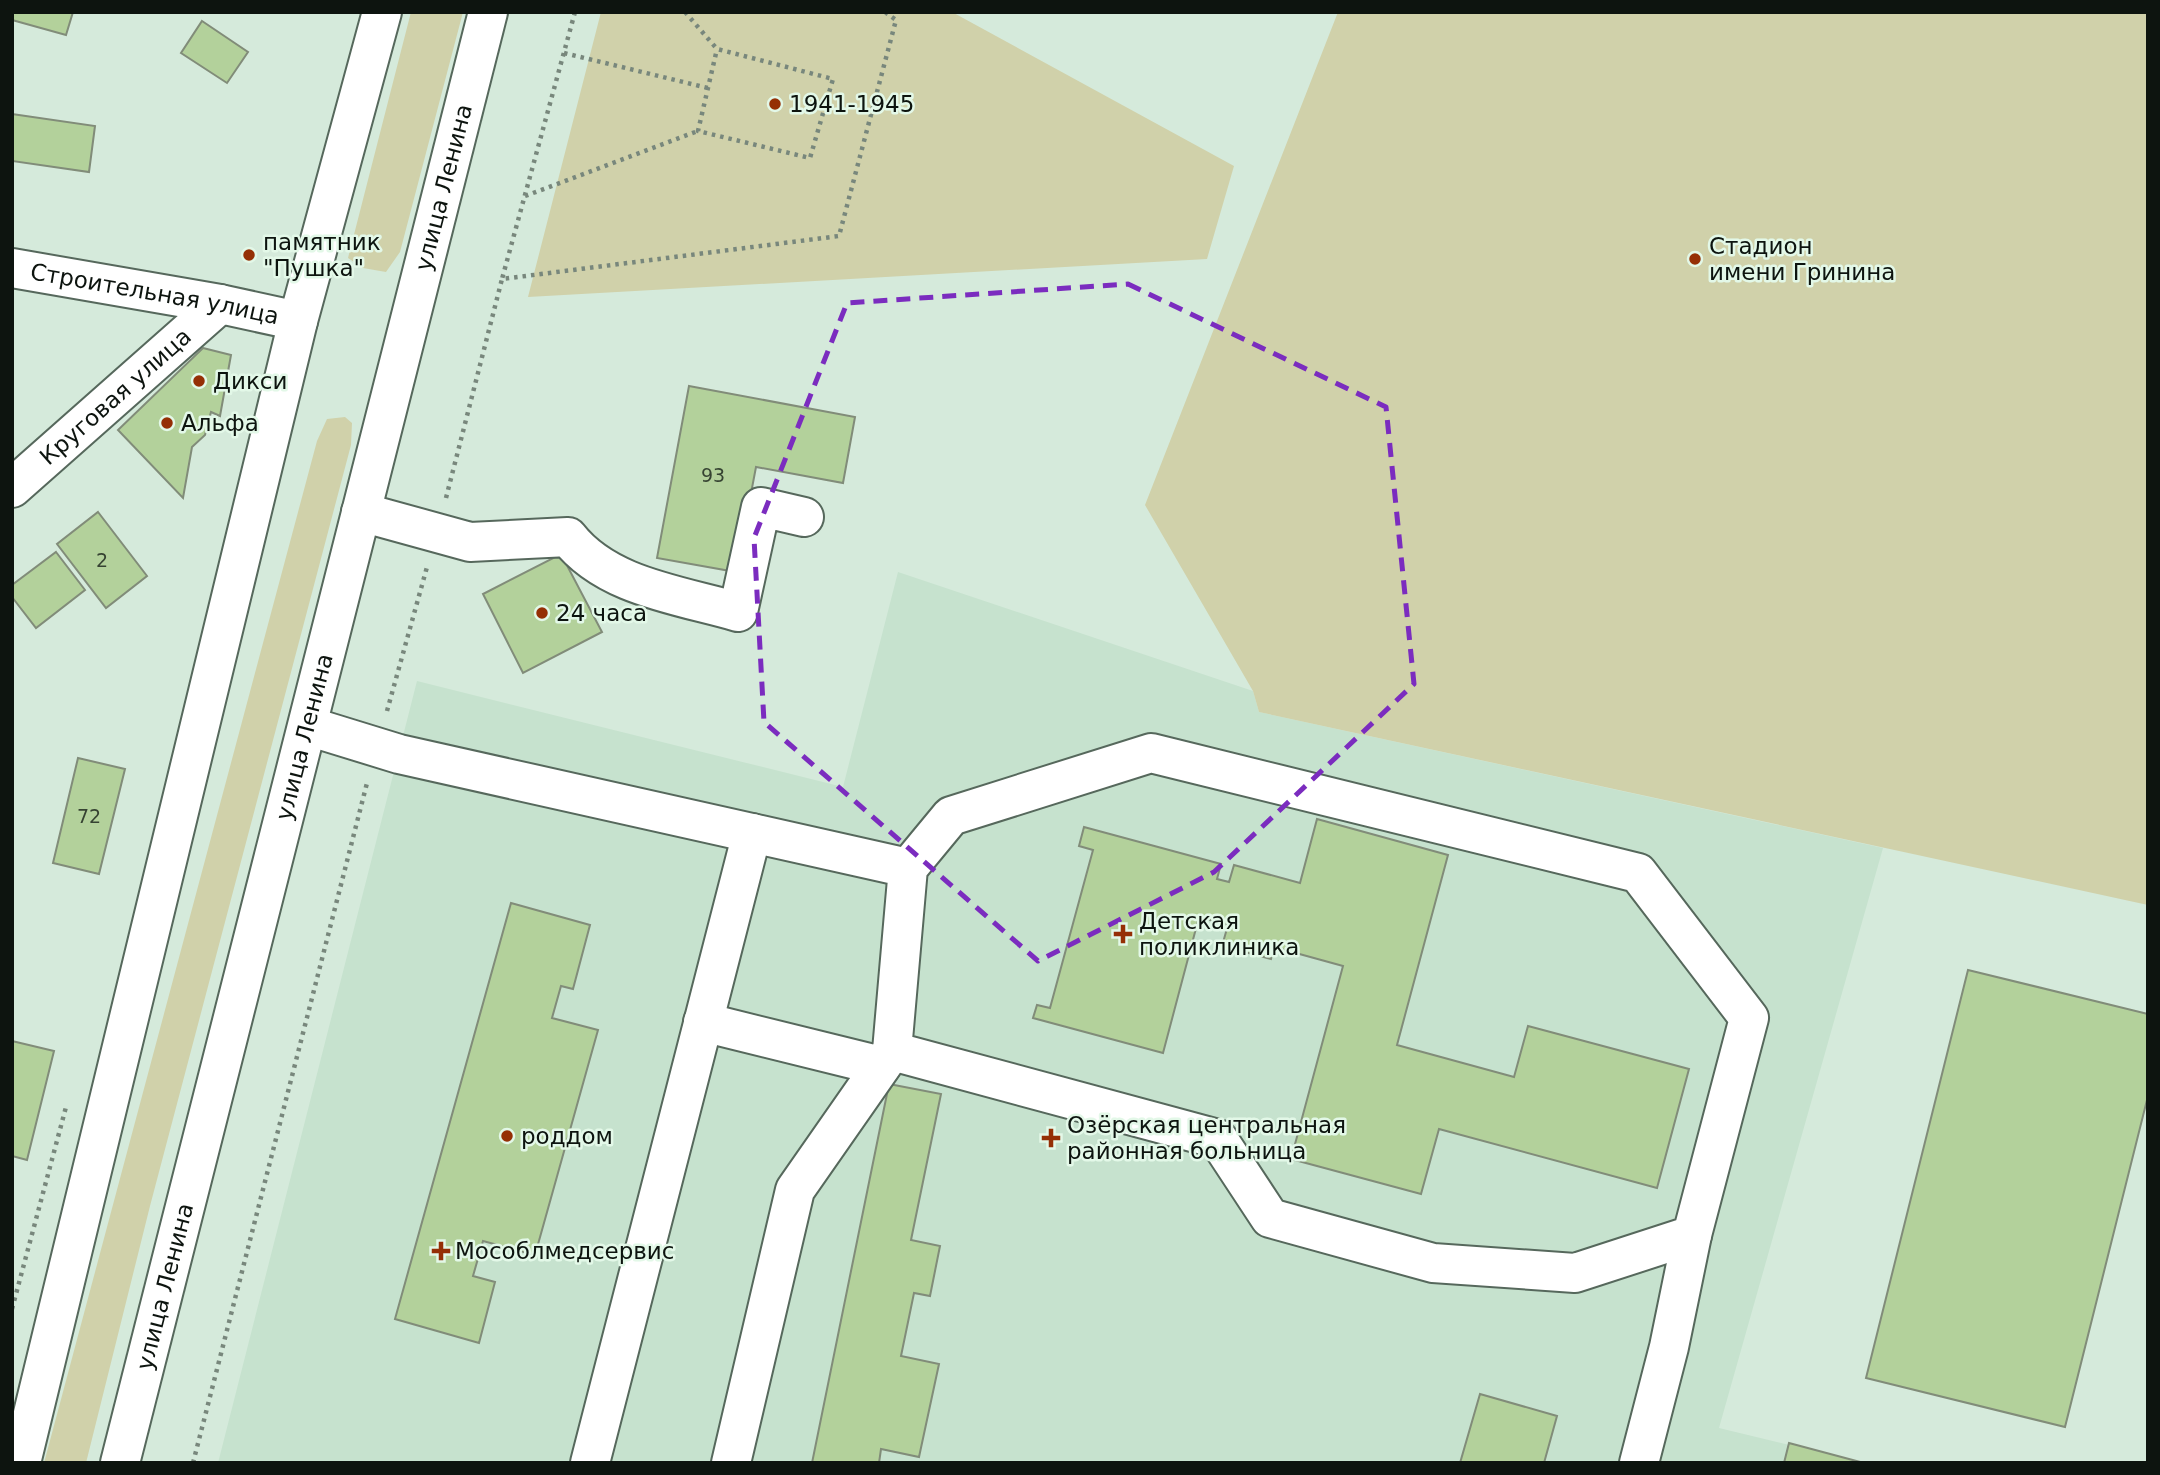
<svg xmlns="http://www.w3.org/2000/svg" width="2160" height="1475" font-family="'DejaVu Sans',sans-serif">
<rect width="100%" height="100%" fill="#d5eadb"/>
<!-- built -->
<path fill="#c6e2ce" d="M898,572L1253,691L1259,712L1883,848L1719,1428L1864,1463H218L417,681L843,787Z"/>
<!-- green -->
<path fill="#d0d1aa" d="M411,12H463L400,252L386,272L363,268L348,258Z
M601,12H952L1234,166L1207,259L528,297Z
M1338,12H2148V905L1259,712L1253,691L1145,505Z
M345,417L352,423L351,445L150,1206L86,1463H44L317,441L327,419Z"/>
<!-- building -->
<path fill="#b3d19b" stroke="#818c79" stroke-width="2" d="M13,12H73L66,35L12,20Z
M202,21L248,52L227,83L181,53Z
M12,114L95,126L89,172L12,161Z
M203,348L231,355L220,416L211,412L205,435L192,447L183,498L118,430Z
M689,386L855,417L843,483L756,467L736,572L657,558Z
M98,512L147,576L106,608L57,544Z
M56,552L85,590L36,628L12,597V585Z
M561,554L602,632L523,673L483,594Z
M78,758L125,769L99,874L53,863Z
M1317,819L1448,855L1397,1045L1514,1077L1528,1026L1689,1069L1657,1188L1439,1129L1421,1194L1291,1159L1343,966L1274,947L1271,959L1222,946L1228,925L1199,917L1163,1053L1033,1018L1037,1005L1050,1008L1093,850L1079,846L1084,827L1221,864L1217,879L1229,882L1234,865L1300,883Z
M511,903L590,925L573,989L561,986L552,1018L598,1030L535,1255L483,1241L473,1276L495,1282L479,1343L395,1319Z
M1968,970L2148,1014V1096L2065,1427L1866,1378Z
M12,1041L54,1051L27,1160L12,1156Z
M889,1084L941,1094L911,1240L940,1246L930,1296L914,1293L901,1356L939,1364L919,1457L881,1449L879,1463H812Z
M1480,1394L1557,1416L1544,1463H1460Z
M1789,1443L1864,1463H1784Z"/>
<g fill="none" stroke-linecap="round" stroke-linejoin="round">
<!-- minor casing -->
<g stroke="#56685c" stroke-width="42">
<g id="minor">
<path id="s1" d="M12,268L220,304L298,321"/>
<path id="s2" d="M12,488L220,304"/>
<path d="M361,512L470,542L568,537C607,587 680,595 738,612L761,507L804,517"/>
<path d="M308,726L399,754L908,868L951,816L1151,753L1638,873L1749,1018L1692,1235L1575,1273L1433,1263L1270,1218L1218,1139L892,1051L908,868"/>
<path d="M703,1022L881,1066"/>
<path d="M590,1463L752,833"/>
<path d="M731,1463L795,1190L892,1051"/>
<path d="M1639,1463L1669,1347L1692,1235"/>
</g>
</g>
<!-- major casing -->
<g stroke="#56685c" stroke-width="42">
<g id="major">
<path d="M21,1463L298,321L382,12"/>
<path id="s3" d="M120,1463L488,12"/>
</g>
</g>
<!-- path -->
<path stroke="#78877c" stroke-width="4.5" stroke-dasharray="3.5 5" stroke-linecap="butt" d="M575,12L502,279L839,236L896,20L885,12
M685,12L717,49L833,79L810,158L698,131L717,49
M564,53L708,88
M525,196L698,131
M446,498L502,279
M387,711L427,567
M12,1309L66,1107
M193,1463L367,783"/>
<!-- minor -->
<use href="#minor" stroke="#fff" stroke-width="38"/>
<!-- major -->
<use href="#major" stroke="#fff" stroke-width="38"/>
</g>
<!-- marked area -->
<path fill="none" stroke="#7b2cbf" stroke-width="5" stroke-dasharray="14 9" stroke-linejoin="round" d="M1128,284L1386,407L1414,684L1214,872L1038,961L764,722L754,538L847,303Z"/>
<!-- markers -->
<g fill="#952f05" stroke="#e3f8e8" stroke-width="2.5">
<circle cx="775" cy="104" r="7"/>
<circle cx="249" cy="255" r="7"/>
<circle cx="1695" cy="259" r="7"/>
<circle cx="199" cy="381" r="7"/>
<circle cx="167" cy="423" r="7"/>
<circle cx="542" cy="613" r="7"/>
<path d="M1119.5 923.5h7v7h7v7h-7v7h-7v-7h-7v-7h7z"/>
<circle cx="507" cy="1136" r="7"/>
<path d="M1047.5 1127.5h7v7h7v7h-7v7h-7v-7h-7v-7h7z"/>
<path d="M437.5 1240.5h7v7h7v7h-7v7h-7v-7h-7v-7h7z"/>
</g>
<g text-anchor="middle" stroke-width="5" stroke-linejoin="round" paint-order="stroke">
<!-- number labels -->
<g font-size="19" fill="#364332">
<text x="713" y="482">93</text>
<text x="102" y="567">2</text>
<text x="89" y="823">72</text>
</g>
<!-- poi labels -->
<g font-size="23" fill="#0d140f" stroke="#e3f8e8" text-anchor="start">
<text x="789" y="112">1941-1945</text>
<text x="263" y="250">памятник<tspan x="263" dy="26">"Пушка"</tspan></text>
<text x="1709" y="254">Стадион<tspan x="1709" dy="26">имени Гринина</tspan></text>
<text x="213" y="389">Дикси</text>
<text x="181" y="431">Альфа</text>
<text x="556" y="621">24 часа</text>
<text x="1139" y="929">Детская<tspan x="1139" dy="26">поликлиника</tspan></text>
<text x="1067" y="1133">Озёрская центральная<tspan x="1067" dy="26">районная больница</tspan></text>
<text x="521" y="1144">роддом</text>
<text x="455" y="1259">Мособлмедсервис</text>
</g>
<!-- street labels -->
<g font-size="23" fill="#0d140f" stroke="#e3f8e8">
<text dy="8" stroke="none"><textPath href="#s3" startOffset="1316">улица Ленина</textPath></text>
<text dy="8" stroke="none"><textPath href="#s1" startOffset="145">Строительная улица</textPath></text>
<text dy="8" stroke="none"><textPath href="#s2" startOffset="138">Круговая улица</textPath></text>
<text dy="8" stroke="none"><textPath href="#s3" startOffset="749">улица Ленина</textPath></text>
<text dy="8" stroke="none"><textPath href="#s3" startOffset="182">улица Ленина</textPath></text>
</g>
</g>
<!-- border -->
<rect width="2160" height="1475" fill="none" stroke="#0d140f" stroke-width="28"/>
</svg>
